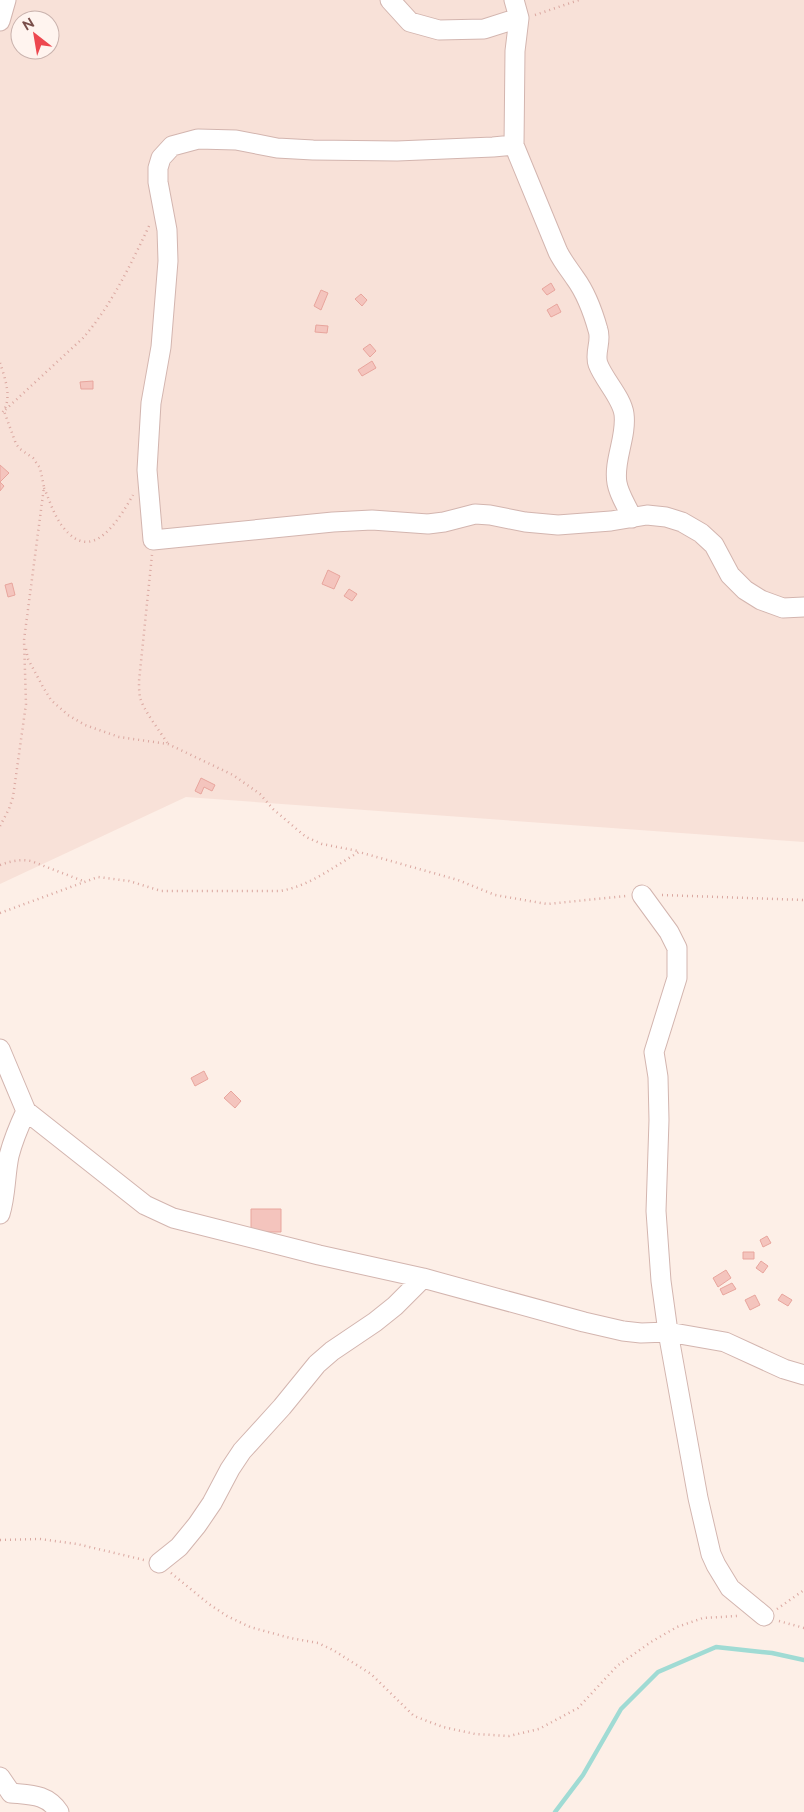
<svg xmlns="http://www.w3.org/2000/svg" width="804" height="1812" font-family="Raleway,sans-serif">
<rect width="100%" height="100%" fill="#fdefe7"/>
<!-- residential -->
<path fill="#f8e1d8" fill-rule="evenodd" d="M0,0H804V842L186,797L0,884ZM20,20H50V50H20Z"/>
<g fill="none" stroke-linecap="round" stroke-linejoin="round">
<!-- stream -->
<path stroke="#a0dbd4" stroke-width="4.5" d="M555,1812L583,1775L621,1709L658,1672L716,1647L772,1653L804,1660"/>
</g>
<!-- building -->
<path fill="#f4c4bd" stroke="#e8a59d" d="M551,283L555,290L547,295L542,289Z
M321,290L328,293L321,310L314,306Z
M361,294L367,300L362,306L355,299Z
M557,304L561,312L551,317L547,310Z
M316,325L328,326L327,333L315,332Z
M370,344L376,351L370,357L363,349Z
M372,361L376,368L362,376L358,370Z
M93,381V389H81L80,382Z
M0,465L9,473L0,482L4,486L0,491Z
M328,570L340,576L334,589L322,584Z
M12,583L15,595L8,597L5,585Z
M349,589L357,594L352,601L344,596Z
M201,778L215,785L212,791L204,787L201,794L195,791Z
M204,1071L208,1079L195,1086L191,1078Z
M231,1091L241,1101L235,1108L224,1098Z
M251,1209H281V1232H251Z
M767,1236L771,1243L763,1247L760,1240Z
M743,1252H754V1259H743Z
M761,1261L768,1266L763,1273L756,1268Z
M726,1270L731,1278L718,1287L713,1278Z
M732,1283L736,1289L723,1295L720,1289Z
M782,1294L792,1300L788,1306L778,1300Z
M755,1295L760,1305L750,1310L745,1300Z"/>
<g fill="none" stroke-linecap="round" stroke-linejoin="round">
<!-- minor casing -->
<g stroke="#d3b5af" stroke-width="21">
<path id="minor" d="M390,0L410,22L439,30L484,29L519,18
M514,0L519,18L515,51L514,145L493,147L397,151L313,150L277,148L236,140L198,139L172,146L161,158L158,168V182L167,230L168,261L161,347L151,403L147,470L153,540L333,522L372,520L428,524L444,522L475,514L490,515L525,522L558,525L611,521L647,515L666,517L682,522L701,533L714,545L730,575L745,590L761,600L783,608L804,607
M0,21L6,0
M514,145L558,252C563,262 569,269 575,278C586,293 593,312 598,330C602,341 594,353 598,364C604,380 622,398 624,414C627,437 613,461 617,483C619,495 627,506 632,518
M642,895L669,932L677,948V978L654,1052L658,1077L659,1120L656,1211L661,1281L668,1332L698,1498L711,1554L716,1565L730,1588L764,1616
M0,1049L26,1111C19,1126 13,1140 9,1156C5,1175 6,1195 0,1214
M26,1111L145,1205L173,1218L319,1255L423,1278L584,1322L623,1331L641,1333L668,1332L725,1342L784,1369L804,1375
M159,1563L179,1547L197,1525L212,1503L230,1469L242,1451L282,1407L317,1364L332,1351L375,1322L395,1306L423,1278
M0,1777L11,1793C31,1795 47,1794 59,1812"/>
</g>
<!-- path -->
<path stroke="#daa7a0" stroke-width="2.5" stroke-dasharray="1 4" stroke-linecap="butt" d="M535,15L579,0
M0,363C5,378 14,402 0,415
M44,488C50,501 54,516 63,527C92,565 118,521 133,495
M152,555L139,681C139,686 139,692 140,697C143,710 160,731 168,744
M26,649L28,659L43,687L51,700L68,715L85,725L119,737L168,744L233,775L260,794L273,809L306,837L322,844L358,851
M0,826L9,809L13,797L26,704L24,640L44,487L40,468L33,458L20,449L16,444L4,411L83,338C111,306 131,264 150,224
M0,865C11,861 20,859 31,861L83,881
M662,895L804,900
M0,913L98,877L129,881L161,891H280C310,886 333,867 359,852L458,880L495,895L547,904L626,896
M0,1540L40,1539L77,1544L144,1560
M171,1573L209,1604L227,1616L250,1627L290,1638L318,1643L333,1650L371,1674L414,1716L443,1727L475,1734L509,1736L539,1729L578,1708L617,1666L651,1642L677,1627L703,1618L737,1616
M777,1609L804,1590
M779,1621L804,1628"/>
<!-- minor -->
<use href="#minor" stroke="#fff" stroke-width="19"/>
</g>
<!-- north arrow -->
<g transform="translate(35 35) rotate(329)"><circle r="24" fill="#fff4ef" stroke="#c9b2ad"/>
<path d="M0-4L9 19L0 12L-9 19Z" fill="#ed474f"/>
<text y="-8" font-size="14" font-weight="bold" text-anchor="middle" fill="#794e4a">N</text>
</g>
</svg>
